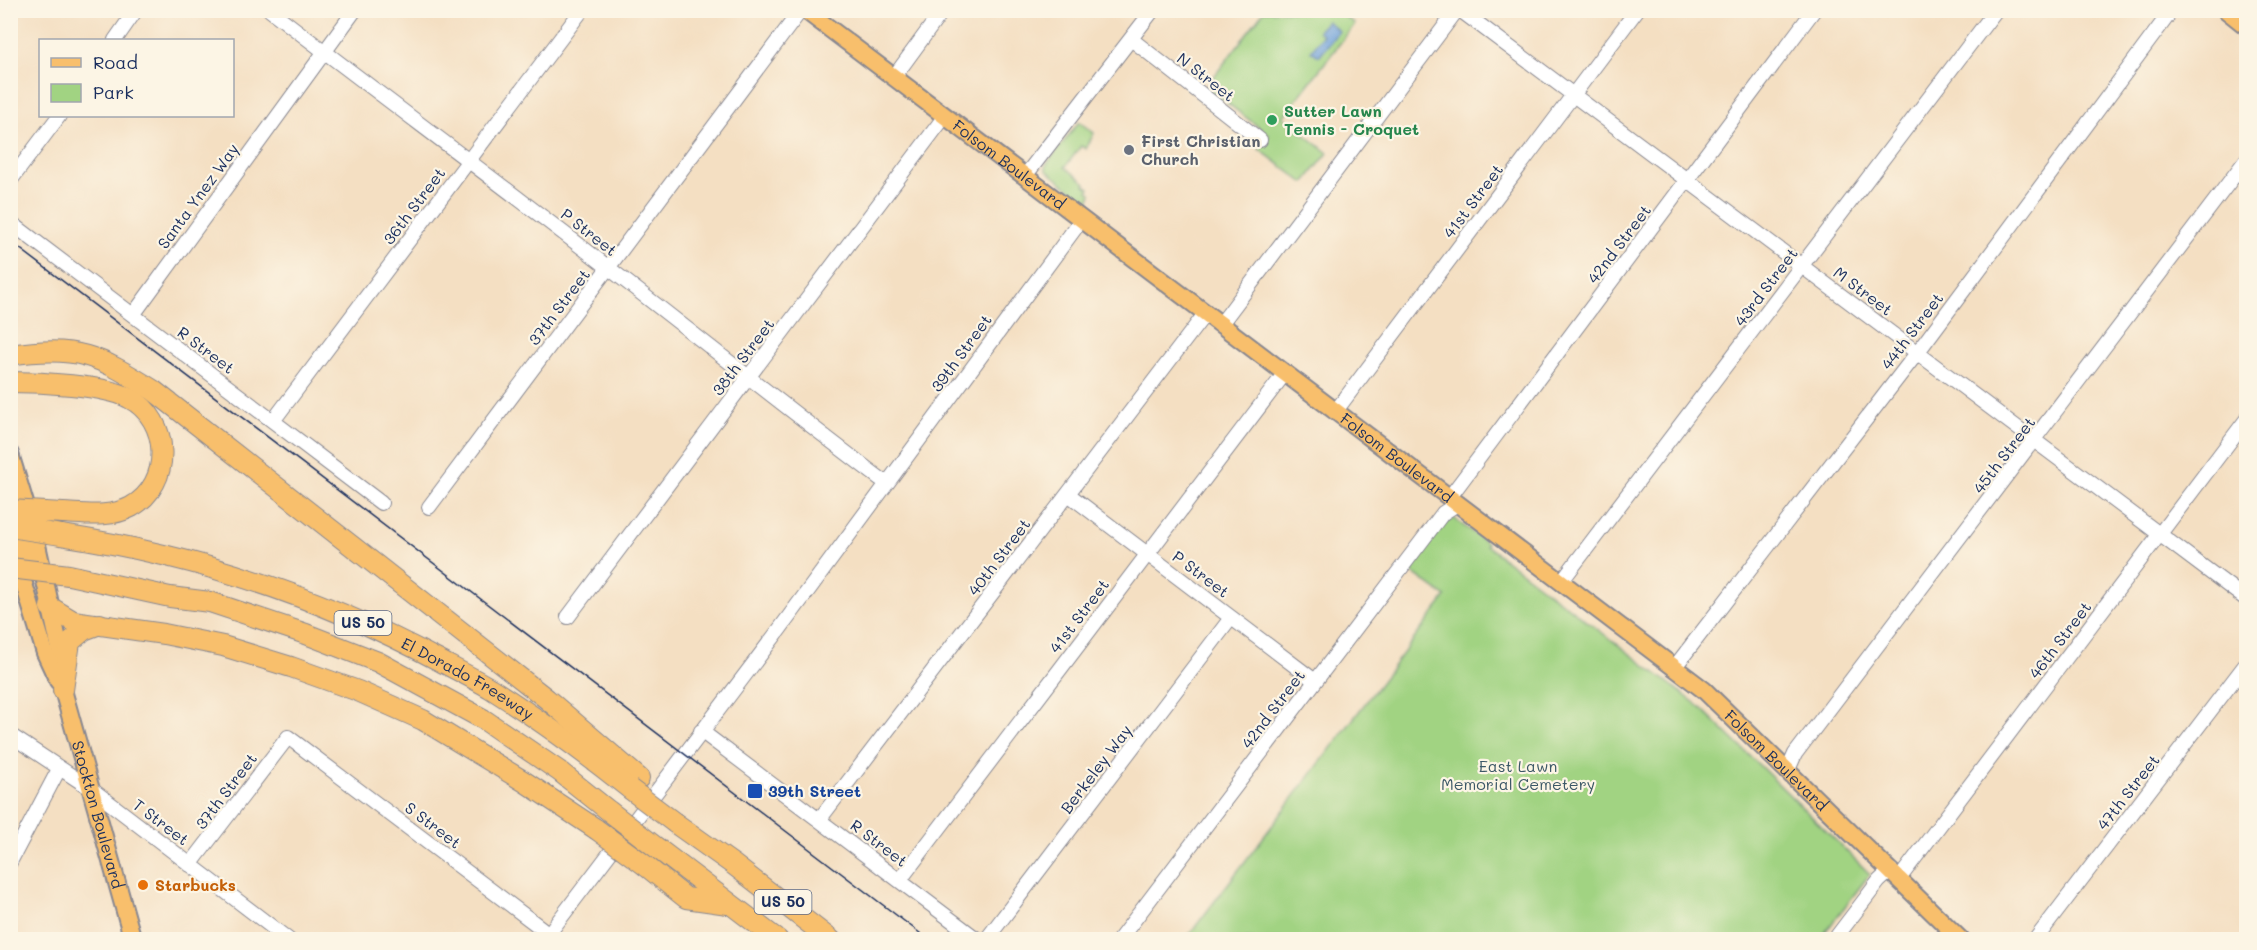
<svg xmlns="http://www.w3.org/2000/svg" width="2257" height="950" font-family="Mali,sans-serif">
<rect width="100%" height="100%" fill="#fcf5e5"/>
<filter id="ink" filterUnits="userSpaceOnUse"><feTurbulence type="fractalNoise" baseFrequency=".0167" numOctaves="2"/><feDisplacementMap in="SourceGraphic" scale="12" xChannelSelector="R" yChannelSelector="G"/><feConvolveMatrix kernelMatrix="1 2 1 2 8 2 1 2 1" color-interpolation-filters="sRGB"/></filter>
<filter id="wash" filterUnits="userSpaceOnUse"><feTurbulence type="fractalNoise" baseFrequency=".008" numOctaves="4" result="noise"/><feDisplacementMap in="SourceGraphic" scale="24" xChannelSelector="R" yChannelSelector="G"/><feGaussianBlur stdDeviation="1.35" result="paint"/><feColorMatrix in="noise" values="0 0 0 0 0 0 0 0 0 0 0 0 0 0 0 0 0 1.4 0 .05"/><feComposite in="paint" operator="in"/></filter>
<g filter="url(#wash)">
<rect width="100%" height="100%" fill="#f4dfc2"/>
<!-- green -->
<path fill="#a1d382" stroke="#5e8170" stroke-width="1.5" d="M1264,11H1337L1355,24L1283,117L1328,153L1304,183L1259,149L1269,135L1206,87Z
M1079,122L1094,133L1086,149L1081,146L1065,167L1086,183L1085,185L1090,188L1088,191L1091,193L1089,204L1046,170V165Z
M1453,518L1487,543L1486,545L1699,706L1870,874L1820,939H1186L1446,597L1409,570L1445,523Z"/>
<!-- water -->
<path fill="#6fa2db" stroke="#45689c" stroke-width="1.5" d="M1327,21L1339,31L1319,56L1311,51L1323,35L1318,31Z"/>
</g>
<g filter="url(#ink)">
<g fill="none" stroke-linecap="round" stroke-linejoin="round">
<!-- minor casing -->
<g stroke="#888790" stroke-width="16">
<path id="minor" d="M270,10C383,97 497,181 610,269C702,340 793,413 886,483
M1460,10L2246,599
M1131,39L1260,140
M115,40L136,10
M894,77L943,10
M1025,176L1153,10
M10,181L59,116
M10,222L381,503
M133,315L355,10
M1220,325L1457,10
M1335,412L1637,10
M273,421L582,10
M1068,494L1315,681
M1449,498L1814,10
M429,507L801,10
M1561,582L1996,10
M568,617L945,116
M1674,668L1917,353L2172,10
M701,731L978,940
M10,735L90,788L289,940
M1788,770L1795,754L2246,160
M819,820L1205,314
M10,862L59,769
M190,865L288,737L557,940
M1899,879L2246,420
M900,880L1285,373
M544,940L779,630L1082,219
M986,940L1231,618
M1119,940L1443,513L1457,504
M1834,940L1879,881L1891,870
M2035,940L2246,664"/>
</g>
<!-- major casing -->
<g stroke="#888790" stroke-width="20">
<g id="major">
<path id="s1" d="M805,10L1704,690L1961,940"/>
<path d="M2226,10L2246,26"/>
<path id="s2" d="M10,454L35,536L60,649L63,690L133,940"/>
<path d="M18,518L31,568"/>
<path d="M10,538L45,653L58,681"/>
</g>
</g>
<!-- highway casing -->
<g stroke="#888790" stroke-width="22">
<g id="highway">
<path d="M10,355C76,345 98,355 153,390L547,699L639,778"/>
<path d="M10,382C39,382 105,385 129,398C171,419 173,484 131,507C110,518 86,514 63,513"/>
<path id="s3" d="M61,535C193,555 321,597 438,660C455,669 473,678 490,688C539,719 585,753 630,789"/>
<path d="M69,575L170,597L210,602L306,634L378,662L483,719L559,771L609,811"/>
<path d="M50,607L73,621L164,634L223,646L291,667L358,691L423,720L525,782L596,829"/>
<path d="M63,690L70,642L84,630L100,624"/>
<path d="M675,823L734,865L831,940"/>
<path d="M657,848L778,940"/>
<path d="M646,866L686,898L728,904"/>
</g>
</g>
<!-- minor -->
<use href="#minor" stroke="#fff" stroke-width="14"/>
<!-- major -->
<use href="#major" stroke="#f8bf6c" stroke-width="16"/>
<!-- highway -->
<use href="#highway" stroke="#f8bf6c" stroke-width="20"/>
<!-- tram -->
<path stroke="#1b2f5e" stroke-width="1.5" d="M10,241L929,940"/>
<!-- highway-bridge casing -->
<g stroke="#888790" stroke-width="22" stroke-linecap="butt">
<path id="highway-bridge" d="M10,510L63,513
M10,527L61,535
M10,568L69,575
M630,789L675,823
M609,811L657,848
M596,829L646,866"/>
</g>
<!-- highway-bridge -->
<use href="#highway-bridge" stroke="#f8bf6c" stroke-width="20"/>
</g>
</g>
<!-- markers -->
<circle fill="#2e9e5b" stroke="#fcf5e5" stroke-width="2" cx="1272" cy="120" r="6"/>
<circle fill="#6b7280" stroke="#fcf5e5" stroke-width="2" cx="1129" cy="150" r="6"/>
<rect fill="#1a4fb4" stroke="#fcf5e5" stroke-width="2" x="747" y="783" width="16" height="16" rx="3"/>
<circle fill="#e8710a" stroke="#fcf5e5" stroke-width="2" cx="143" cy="885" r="6"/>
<g text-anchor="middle" stroke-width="4.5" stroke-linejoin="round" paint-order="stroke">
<!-- shield labels -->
<g fill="#fcf5e5" stroke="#5e6a86" stroke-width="1.5">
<rect x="334.5" y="611" width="57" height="24" rx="4.5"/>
<rect x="754.5" y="890" width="57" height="24" rx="4.5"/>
</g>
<g font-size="15" font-weight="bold" fill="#1b2f5e">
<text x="363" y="628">US 50</text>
<text x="783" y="907">US 50</text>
</g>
<!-- street labels -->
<g font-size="16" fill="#1b2f5e" stroke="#fcf5e5">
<text transform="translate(1206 77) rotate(38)" y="6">N Street</text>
<text dy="6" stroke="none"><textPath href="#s1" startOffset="256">Folsom Boulevard</textPath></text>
<text transform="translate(198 196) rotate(-54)" y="6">Santa Ynez Way</text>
<text transform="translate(1473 201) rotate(-53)" y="6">41st Street</text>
<text transform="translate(414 206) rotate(-53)" y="6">36th Street</text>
<text transform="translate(589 232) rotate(38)" y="6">P Street</text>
<text transform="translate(1619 244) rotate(-53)" y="6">42nd Street</text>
<text transform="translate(1766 287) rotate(-53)" y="6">43rd Street</text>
<text transform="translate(1863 291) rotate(37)" y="6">M Street</text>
<text transform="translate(559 307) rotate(-53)" y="6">37th Street</text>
<text transform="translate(1912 331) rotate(-53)" y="6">44th Street</text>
<text transform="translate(206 350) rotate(37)" y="6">R Street</text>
<text transform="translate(961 353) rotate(-54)" y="6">39th Street</text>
<text transform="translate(743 357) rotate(-53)" y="6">38th Street</text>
<text transform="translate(2004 455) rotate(-53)" y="6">45th Street</text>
<text dy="6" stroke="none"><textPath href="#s1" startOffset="742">Folsom Boulevard</textPath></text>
<text transform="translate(999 557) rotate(-53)" y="6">40th Street</text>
<text transform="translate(1201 574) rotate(37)" y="6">P Street</text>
<text transform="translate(1079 616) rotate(-53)" y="6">41st Street</text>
<text transform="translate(2060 640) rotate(-53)" y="6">46th Street</text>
<text dy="6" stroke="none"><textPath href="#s3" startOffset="434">El Dorado Freeway</textPath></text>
<text transform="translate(1273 709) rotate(-53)" y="6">42nd Street</text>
<text dy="6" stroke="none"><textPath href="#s1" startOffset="1228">Folsom Boulevard</textPath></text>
<text transform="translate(1096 769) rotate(-53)" y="6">Berkeley Way</text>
<text transform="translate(226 791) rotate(-53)" y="6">37th Street</text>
<text transform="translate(2128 792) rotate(-52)" y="6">47th Street</text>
<text dy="6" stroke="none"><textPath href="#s2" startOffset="372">Stockton Boulevard</textPath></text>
<text transform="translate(161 822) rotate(37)" y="6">T Street</text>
<text transform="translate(433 825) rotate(37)" y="6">S Street</text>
<text transform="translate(879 843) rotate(37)" y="6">R Street</text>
</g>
<!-- leisure labels -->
<g font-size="16" font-weight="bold" fill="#27864d" stroke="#fcf5e5" text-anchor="start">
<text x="1284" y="117">Sutter Lawn<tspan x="1284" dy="18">Tennis - Croquet</tspan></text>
</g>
<!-- worship labels -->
<g font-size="16" font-weight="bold" fill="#5b616d" stroke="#fcf5e5" text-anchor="start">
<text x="1141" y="147">First Christian<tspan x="1141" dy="18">Church</tspan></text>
</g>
<!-- park labels -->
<g font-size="16" fill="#3c5867" stroke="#fcf5e5">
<text x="1518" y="772">East Lawn<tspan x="1518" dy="18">Memorial Cemetery</tspan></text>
</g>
<!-- transit labels -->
<g font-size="16" font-weight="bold" fill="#164399" stroke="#fcf5e5" text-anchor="start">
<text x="768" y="797">39th Street</text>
</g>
<!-- food labels -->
<g font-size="16" font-weight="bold" fill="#c56008" stroke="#fcf5e5" text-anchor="start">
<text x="155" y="891">Starbucks</text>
</g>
</g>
<!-- margin -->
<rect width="2257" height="950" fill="none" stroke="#fcf5e5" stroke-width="36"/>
<!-- legend -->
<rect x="39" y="39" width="195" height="78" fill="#fcf5e5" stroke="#a2a6af" stroke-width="1.5"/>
<rect x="51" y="58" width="30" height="9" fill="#f8bf6c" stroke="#a2a6af" stroke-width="1.5"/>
<text x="93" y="69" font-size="18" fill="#1b2f5e">Road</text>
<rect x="51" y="84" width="30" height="18" fill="#a1d382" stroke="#a2a6af" stroke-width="1.5"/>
<text x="93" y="99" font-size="18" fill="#1b2f5e">Park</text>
</svg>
